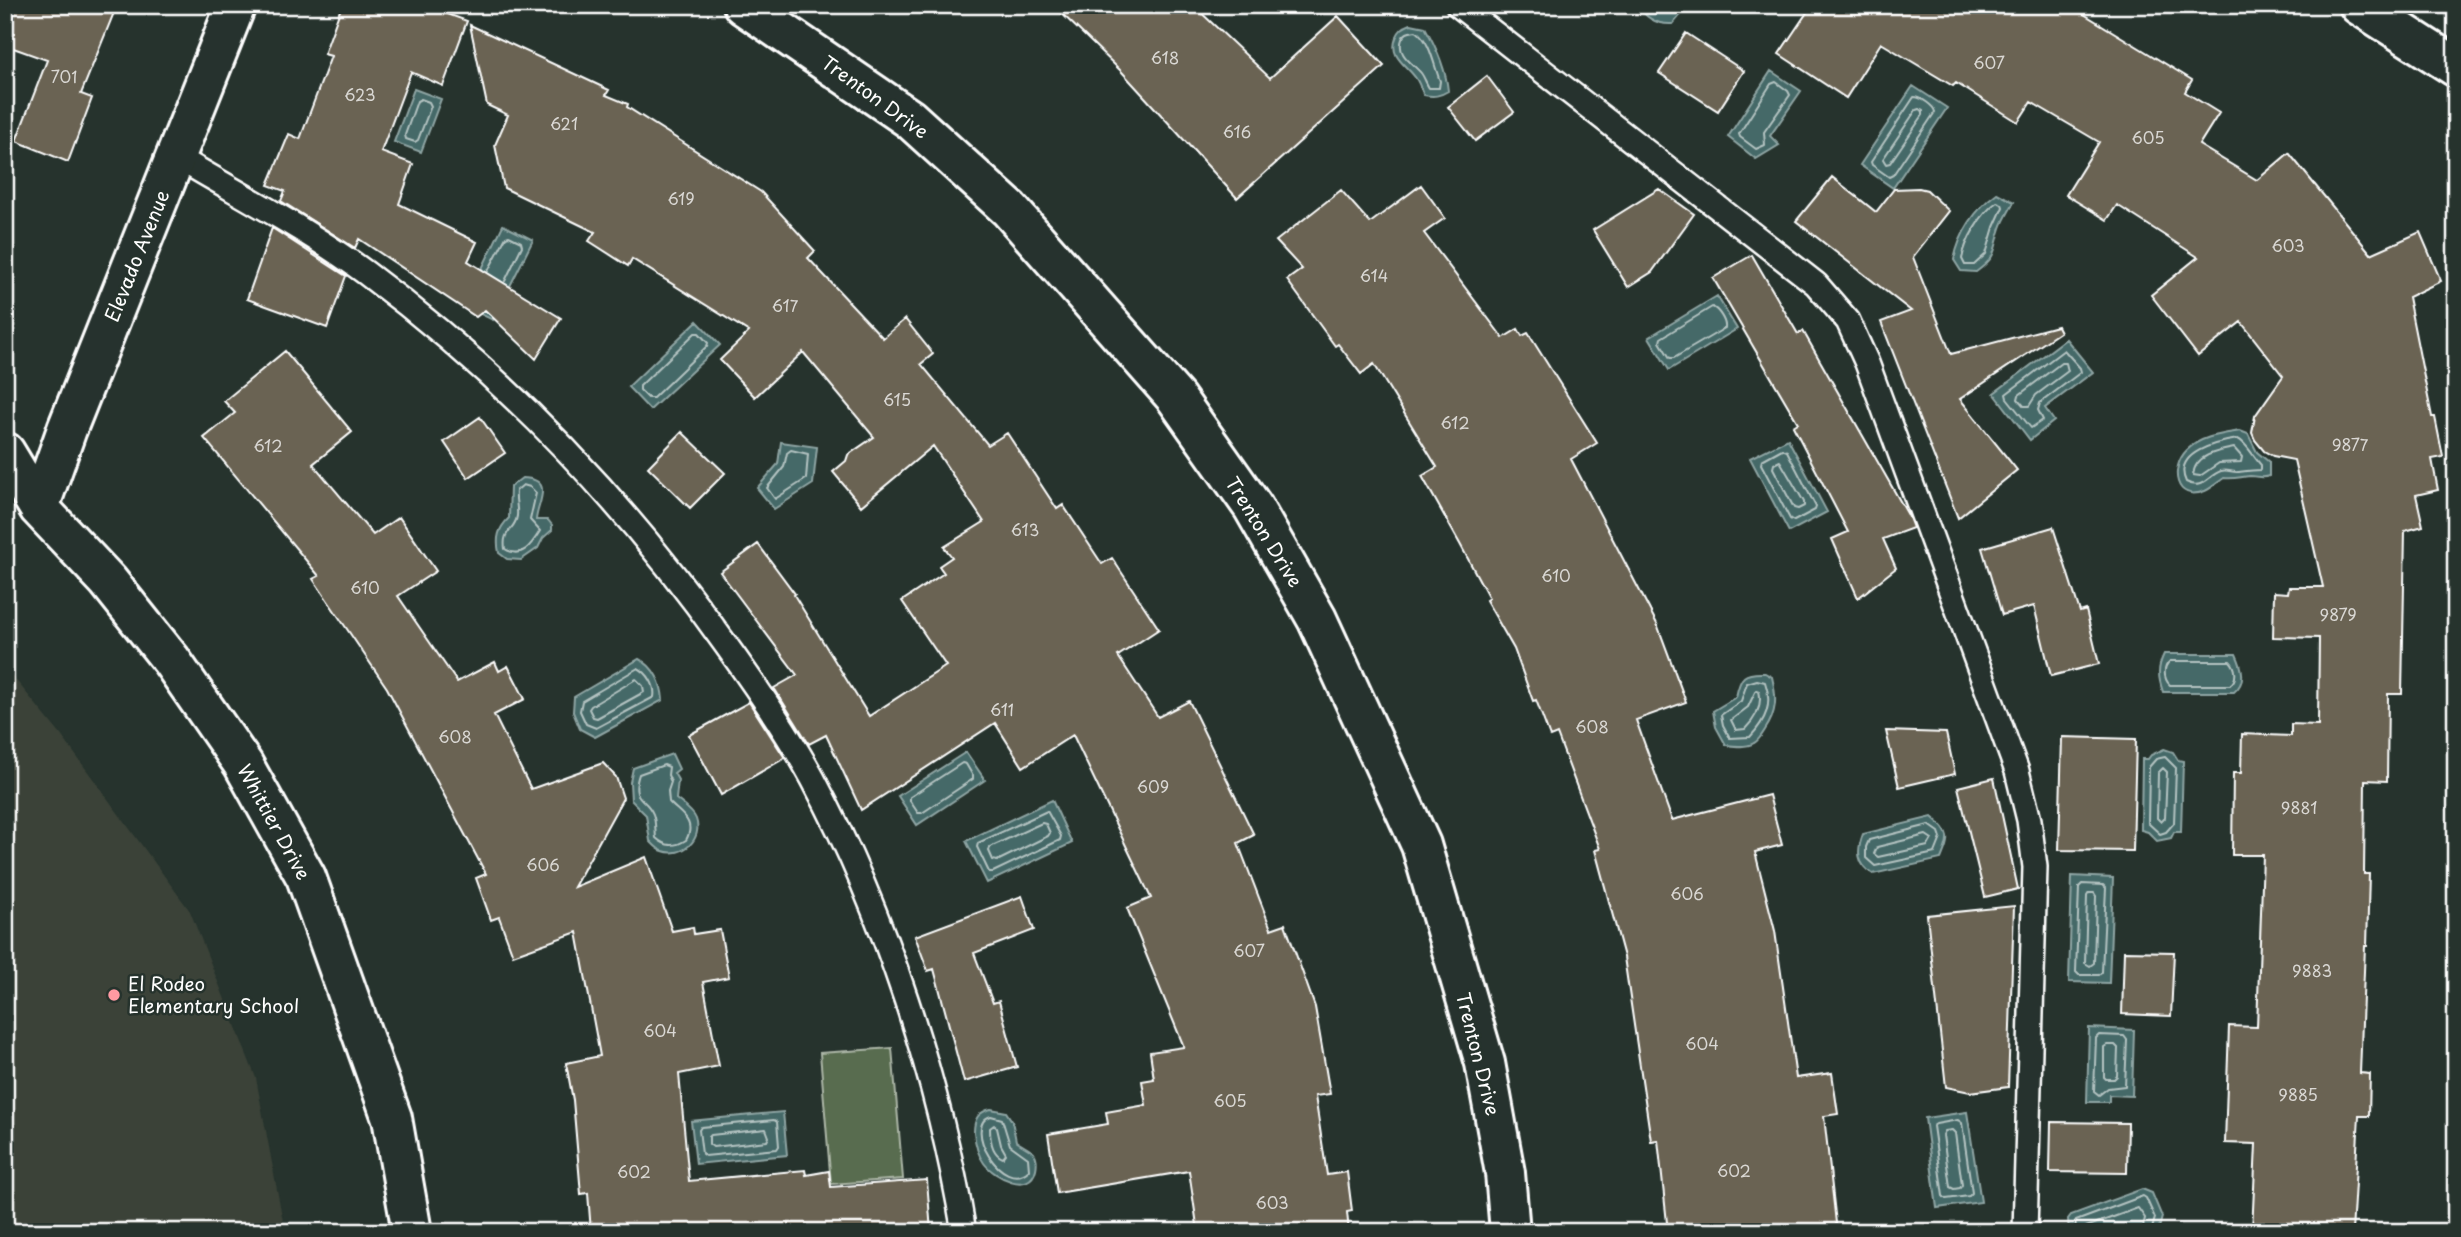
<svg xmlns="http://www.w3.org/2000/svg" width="2461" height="1237" font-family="'Playpen Sans',sans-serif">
<rect width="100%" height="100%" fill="#26332d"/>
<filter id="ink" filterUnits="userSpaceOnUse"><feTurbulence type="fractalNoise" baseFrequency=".0143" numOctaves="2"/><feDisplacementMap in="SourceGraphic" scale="14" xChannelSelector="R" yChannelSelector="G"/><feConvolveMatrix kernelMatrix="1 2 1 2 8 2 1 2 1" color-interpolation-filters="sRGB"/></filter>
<g filter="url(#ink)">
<!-- built -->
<path fill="#3a4238" d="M5,667L61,735L190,911L256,1078L285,1232H5Z"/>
<!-- green -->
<path fill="#596c4f" stroke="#acb6a7" stroke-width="2" d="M892,1048L903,1179L831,1184L820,1053Z"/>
<!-- water -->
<path fill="#446967" stroke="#8fa5a4" stroke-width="2" d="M1638,5H1689L1673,24C1658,25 1646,19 1638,5Z
M1411,24L1425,27C1435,45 1446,69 1448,91C1440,96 1434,97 1424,95C1421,90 1420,85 1417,80C1409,66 1388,58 1396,38C1399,30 1403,27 1411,24Z
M1771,71L1801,91L1770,136L1779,145L1756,159L1728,137Z
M1913,86L1947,108L1893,188L1860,165Z
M414,89L441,99L421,152L394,142Z
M1997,193L2014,202C2010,210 2004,219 2001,228C1993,251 1998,256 1976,272L1961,271L1954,260C1959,234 1975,209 1997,193Z
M503,225L533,240L493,320L464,306Z
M1717,296L1737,329L1669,370L1649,337Z
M697,321L720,345L650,410L628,387Z
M2066,339L2093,372L2045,408L2054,421L2030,440L1994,393Z
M2240,431L2248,434L2257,452L2269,462V476C2261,479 2258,476 2250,476C2239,477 2236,479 2224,478C2218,482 2212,488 2205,491C2175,503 2169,468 2187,450C2201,436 2222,434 2240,431Z
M1788,439L1827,512L1789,532L1750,458Z
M781,442L817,447L813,484L774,509L757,488L778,464Z
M522,478C556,479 537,503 536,520H548L552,525V530L543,538L538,548L521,560L507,559L499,553C496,538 498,529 509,518L510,487Z
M2164,654H2236C2242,667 2247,682 2234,692H2163C2158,677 2157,668 2164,654Z
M639,659C655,667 662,684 663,700L595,737L580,729L573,712L574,697Z
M1765,673L1772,677C1777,698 1777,712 1765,730C1762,735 1758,741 1754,743C1746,748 1734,746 1726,745L1716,727L1713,711L1736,697C1740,676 1744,672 1765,673Z
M2164,749L2173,752L2178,760L2183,761L2181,832H2174L2171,838L2157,841L2148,832L2141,830L2142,759H2148L2151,755Z
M966,752L985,780L917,825L898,796Z
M672,754L679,769L674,773L678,780L676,799C683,805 693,811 696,819C703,839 683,858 663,851C658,850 654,845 650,841L646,815L631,800L630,782L633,768Z
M1052,800L1072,843L987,883L966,841Z
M1932,817C1951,833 1950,838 1941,859L1873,874C1856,864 1857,850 1863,834Z
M2072,876L2113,878L2109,983L2069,982Z
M2089,1028L2134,1030L2132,1096L2109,1095V1102H2087Z
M991,1109L1006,1112L1012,1121L1016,1141C1021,1145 1030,1149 1034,1153C1037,1157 1037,1164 1036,1169C1030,1196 994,1177 984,1163C978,1155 975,1143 974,1132C974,1119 978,1112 991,1109Z
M783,1112L787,1155L696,1164L691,1121Z
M1967,1112L1981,1202L1937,1208L1925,1118Z
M2142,1189L2152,1193L2162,1217L2159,1228L2149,1232H2069L2068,1219L2071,1215Z"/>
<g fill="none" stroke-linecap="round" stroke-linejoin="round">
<!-- shore -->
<path stroke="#b4c3c2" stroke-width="2" d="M1416,31C1430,40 1434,66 1440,81L1439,88H1429C1426,83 1424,77 1421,73C1413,63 1396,55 1402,39C1405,32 1409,32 1416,31Z
M1776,82L1788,91L1790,95L1764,132L1765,145L1756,149L1740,137L1739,134L1771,84Z
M1914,97C1921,97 1934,106 1935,112L1893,175L1889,177L1872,165L1871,162Z
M421,99L429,102L431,106L418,140L415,142L406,139L405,135L417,101Z
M1919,109L1923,111V115L1890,163L1886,164L1883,159L1916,110Z
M1997,202L2002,204L2003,207L1994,227L1986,254L1974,265H1965L1962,259C1965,241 1981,213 1997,202Z
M488,271L506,237L509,236L521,242L522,246L505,281
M1712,307C1718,309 1726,321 1725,328L1674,358H1670L1660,342L1661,338Z
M695,333H699L708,343L707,346L653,398H648L640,390V386Z
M2064,350L2080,368L2081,372L2040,403L2038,410L2043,420L2031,428L2007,398L2006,394Z
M2061,363H2066L2068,371L2036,395L2029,406H2024L2018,399L2019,395Z
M2238,439C2246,442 2254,458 2261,465V470C2253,470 2246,471 2238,472C2233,473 2227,469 2221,471C2207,476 2203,491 2186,482C2172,452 2218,442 2238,439Z
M2234,448L2242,457L2241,462L2219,463L2200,476L2193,475C2195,455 2217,451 2234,448Z
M1782,449L1787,451L1816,507L1815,510L1794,521L1790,519L1761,464L1762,460Z
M791,450L808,454L806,479L775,499L767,488L784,467L787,453Z
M1780,461L1804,502V506L1798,509L1794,508L1773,468L1774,464Z
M523,485L530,487L536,493L530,520L540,531C532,544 522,560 505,549C502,529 515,531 517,516C518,507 515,500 516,491Z
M2170,661H2230C2236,667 2238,679 2230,685H2170C2163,678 2163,667 2170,661Z
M638,668C648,673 656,686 654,697L596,728L586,724L580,711L582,701Z
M636,679L643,686L644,692L597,718L593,717L589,709L591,706Z
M1757,680L1765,682C1773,704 1766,720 1750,737L1730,738L1723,725L1721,715L1741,701L1747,683Z
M1756,690L1759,691C1763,706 1755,719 1745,729L1736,730L1731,720L1748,707Z
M2165,757L2176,768L2174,823L2166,832L2160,834L2148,823L2149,767L2156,759Z
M962,763L966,764L973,776V779L922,813H918L910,801V797Z
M664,765L669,767L668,775L671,782L668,791L669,802C680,814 697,821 686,840C675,847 666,847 656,838C655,830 656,822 653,814C646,796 630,802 639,774Z
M2163,768L2167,772L2165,818L2161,822L2157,818L2158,773Z
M1047,811L1061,836L1060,840L993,872H989L977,847L978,843Z
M1042,823L1046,824L1050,833L1048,836L997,861L993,860L989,851L990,847Z
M1929,825L1939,832L1941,838L1935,853L1875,866L1866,858V847L1869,840Z
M1926,835L1932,839L1928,846L1878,857L1874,854L1877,847Z
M2082,884L2103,885L2106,888L2102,972L2099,975H2079L2076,972L2079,887Z
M2089,893H2094L2096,896L2094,963L2090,966L2085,963L2087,896Z
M2099,1035L2124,1036L2127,1040L2125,1086L2108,1088L2099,1095L2094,1091L2096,1038Z
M2107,1045H2115L2118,1048L2117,1076L2114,1079H2106L2104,1077V1047Z
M991,1116L1002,1119L1010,1145L1028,1158L1029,1170C1003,1196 961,1125 991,1116Z
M774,1120L777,1122L779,1146L777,1149L705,1156L702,1154L699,1130L701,1127Z
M1958,1120L1962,1123L1972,1193L1969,1196L1946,1199L1943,1196L1933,1126L1936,1124Z
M994,1125L997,1128L1001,1145L1006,1154L1003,1158C992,1154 990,1139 990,1128Z
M766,1129L769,1137L767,1141L713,1147L709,1144V1137L711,1135Z
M1952,1130L1955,1133L1962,1185L1960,1188L1954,1189L1950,1187L1943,1135L1945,1131Z
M2075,1232L2076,1221L2143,1196L2146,1198L2155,1218L2151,1232
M2084,1232L2086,1227L2138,1208L2145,1218L2142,1232"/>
</g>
<!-- building -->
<path fill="#6a6453" stroke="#fff" stroke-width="2" d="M5,5H117L81,94L92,98L68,162L16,141L47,60L5,45Z
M342,5H423L467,21L443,86L411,72L381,152L413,164L399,204L477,242L468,261L561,318L536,359L485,310L476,317L359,239L355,248L281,201L285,191L268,185L289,134L300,139L331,56L324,54Z
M1053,5H1193L1270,78L1338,16L1384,66L1237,198L1122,72Z
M1812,5H2069L2192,80L2185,92L2219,113L2199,145L2257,180L2289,153L2371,254L2420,232L2441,281L2408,297L2432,417H2435L2443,457L2432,459L2438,490L2416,495L2423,526L2405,531L2402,694H2388L2387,781L2365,780L2364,874H2369L2367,946H2365L2360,1073L2370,1074L2369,1116H2359L2352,1232H2252L2256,1144L2225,1143L2229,1026L2257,1027L2263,855H2232L2233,773H2241L2242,734L2291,736V724L2318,725L2319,638L2273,637L2274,592L2288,593L2289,587H2323L2294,460L2273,456L2264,451L2255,440L2252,433L2255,416L2283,376L2241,322L2198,356L2151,295L2198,257L2117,205L2107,220L2066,195L2099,142L2031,102L2018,122L1956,83L1953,86L1881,43L1846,98L1779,54Z
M470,25L609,90L606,95L628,104L627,107L761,192L815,251L808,258L883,338L905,319L933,354L921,364L988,445L1007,433L1057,509L1063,505L1102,564L1112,558L1159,629L1118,656L1158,717L1189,701L1254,835L1238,843L1271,929L1285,924L1315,1007L1330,1094L1315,1096L1327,1175L1347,1172L1352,1211L1347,1212L1349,1232H1198L1189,1171L1057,1193L1048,1134L1108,1124L1106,1112L1146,1105L1142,1081L1154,1079L1150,1052L1184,1047L1127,908L1151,898L1073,735L1023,767L995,723L861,810L826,735L809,744L774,688L797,675L720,572L758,544L795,594L794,595L869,716L946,666L902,601L944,573L939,566L952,557L944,547L984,522L933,446L861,506L833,472L846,461L848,455L874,437L803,352L755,397L720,360L749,332L632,259L628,266L589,241L595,232L504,188L495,145L508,115L487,105Z
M1686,33L1744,71L1718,111L1659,73Z
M1487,76L1514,112L1475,141L1448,107Z
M1832,177L1876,212L1894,189L1919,188L1927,190L1949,211L1913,257L1951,354L2057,326L2060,332L1960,399L2017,470L1958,518L1881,322L1911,311L1796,221Z
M1421,185L1445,218L1424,233L1503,338L1518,329L1522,336L1528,333L1597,443L1571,459L1657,624L1686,702L1636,720L1672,820L1769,795L1782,845L1755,852L1775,931L1796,1078L1832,1073L1838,1114L1824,1116L1837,1232H1668L1658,1140L1651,1141L1624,957L1595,850L1600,849L1557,734L1550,737L1536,700L1533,701L1514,649L1486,600L1489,598L1460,544L1422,476L1437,467L1374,364L1361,374L1338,344L1335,346L1287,280L1302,269L1276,241L1341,190L1370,223Z
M1659,189L1694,214L1652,272L1628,287L1593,230Z
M272,228L346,276L327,328L247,299Z
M1752,255L1798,334L1803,331L1908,515L1913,528L1883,539L1896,568L1858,598L1832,539L1848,532L1793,426L1798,423L1713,278Z
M285,351L352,432L313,464L373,535L399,517L436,571L398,596L457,682L495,662L499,671L508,666L525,699L494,715L531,789L603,763L616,777L623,798L574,887L646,857L672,931L693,927L694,934L720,930L729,977L703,982L719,1066L679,1074L689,1181L805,1170L806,1175L829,1171L831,1187L927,1180L931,1232H591L588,1193L581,1194L573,1100L566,1063L600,1056L577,932L513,955L499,917L491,920L476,878L486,874L387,688L313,579L319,576L204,438L235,413L224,401Z
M480,417L505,453L468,478L444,442Z
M682,432L725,473L690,508L648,467Z
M2053,527L2080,612L2086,610L2099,664L2051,676L2034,606L2002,615L1982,548Z
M749,702L785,758L721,795L689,735Z
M1886,731L1946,733L1955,774L1899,787Z
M2062,737L2136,739L2133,851L2059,850Z
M1994,778L2018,889L1985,897L1958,787Z
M1022,896L1034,930L974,953L993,1003L999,1001L1017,1067L964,1082L934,969L928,971L915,936Z
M2014,906L2008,1087L1970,1092L1946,1087L1927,915Z
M2124,951L2174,952L2171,1016L2122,1014Z
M2051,1122L2128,1123L2127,1173L2050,1172Z"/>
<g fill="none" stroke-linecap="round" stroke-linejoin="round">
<!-- service casing -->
<g stroke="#fff" stroke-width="28">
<path id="service" d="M1458,5L1816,284L1848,321L1867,363L2017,771L2029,820L2035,867L2025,1232
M177,157C240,195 307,229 366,273C506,377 626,503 726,645C757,688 788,733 813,779C885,914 939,1081 964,1232"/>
</g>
<!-- minor casing -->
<g stroke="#fff" stroke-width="44">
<path id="minor" d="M743,5L910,119L1009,209L1176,398L1253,507L1317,619L1421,845L1485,1063L1505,1173L1510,1232
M2359,5L2456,67
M5,452L39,508L108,581L171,660L243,764L306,877L392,1118L412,1232
M39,508L67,429L236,5"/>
</g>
<!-- service -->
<use href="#service" stroke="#26332d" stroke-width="23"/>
<!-- minor -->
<use href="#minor" stroke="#26332d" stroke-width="38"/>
</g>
</g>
<!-- markers -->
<circle fill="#ff9aa2" stroke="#26332d" stroke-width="2.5" cx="114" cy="995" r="7"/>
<g text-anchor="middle" stroke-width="5" stroke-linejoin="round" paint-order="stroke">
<!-- number labels -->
<g font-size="16" fill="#dad8d4">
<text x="1165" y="64">618</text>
<text x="1989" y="69">607</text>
<text x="64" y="83">701</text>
<text x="360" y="101">623</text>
<text x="564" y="130">621</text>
<text x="1237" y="138">616</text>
<text x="2148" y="144">605</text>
<text x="681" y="205">619</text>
<text x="2288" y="252">603</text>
<text x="1374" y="282">614</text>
<text x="785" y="312">617</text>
<text x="897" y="406">615</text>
<text x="1455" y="429">612</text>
<text x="2350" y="451">9877</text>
<text x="268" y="452">612</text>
<text x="1025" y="536">613</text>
<text x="1556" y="582">610</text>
<text x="365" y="594">610</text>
<text x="2338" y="621">9879</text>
<text x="1002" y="716">611</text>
<text x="1592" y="733">608</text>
<text x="455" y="743">608</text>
<text x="1153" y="793">609</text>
<text x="2299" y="814">9881</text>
<text x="543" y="871">606</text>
<text x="1687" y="900">606</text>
<text x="1249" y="957">607</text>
<text x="2312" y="977">9883</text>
<text x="660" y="1037">604</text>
<text x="1702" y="1050">604</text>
<text x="2298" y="1101">9885</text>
<text x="1230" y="1107">605</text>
<text x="1734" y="1177">602</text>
<text x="634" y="1178">602</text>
<text x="1272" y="1209">603</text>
</g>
<!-- street labels -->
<g font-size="19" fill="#fff" stroke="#26332d">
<text transform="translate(875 97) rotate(36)" y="7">Trenton Drive</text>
<text transform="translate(137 256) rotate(-68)" y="7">Elevado Avenue</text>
<text transform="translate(1264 532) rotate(58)" y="7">Trenton Drive</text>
<text transform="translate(274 822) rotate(61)" y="7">Whittier Drive</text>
<text transform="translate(1478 1054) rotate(76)" y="7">Trenton Drive</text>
</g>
<!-- poi labels -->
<g font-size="19" fill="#fff" stroke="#26332d" text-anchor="start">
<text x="128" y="991">El Rodeo<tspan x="128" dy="22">Elementary School</tspan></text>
</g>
</g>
<!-- margin -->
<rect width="2461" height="1237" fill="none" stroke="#26332d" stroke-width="28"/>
<rect x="14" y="14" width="2433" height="1209" fill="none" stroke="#fff" stroke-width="2.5" filter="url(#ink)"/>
</svg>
